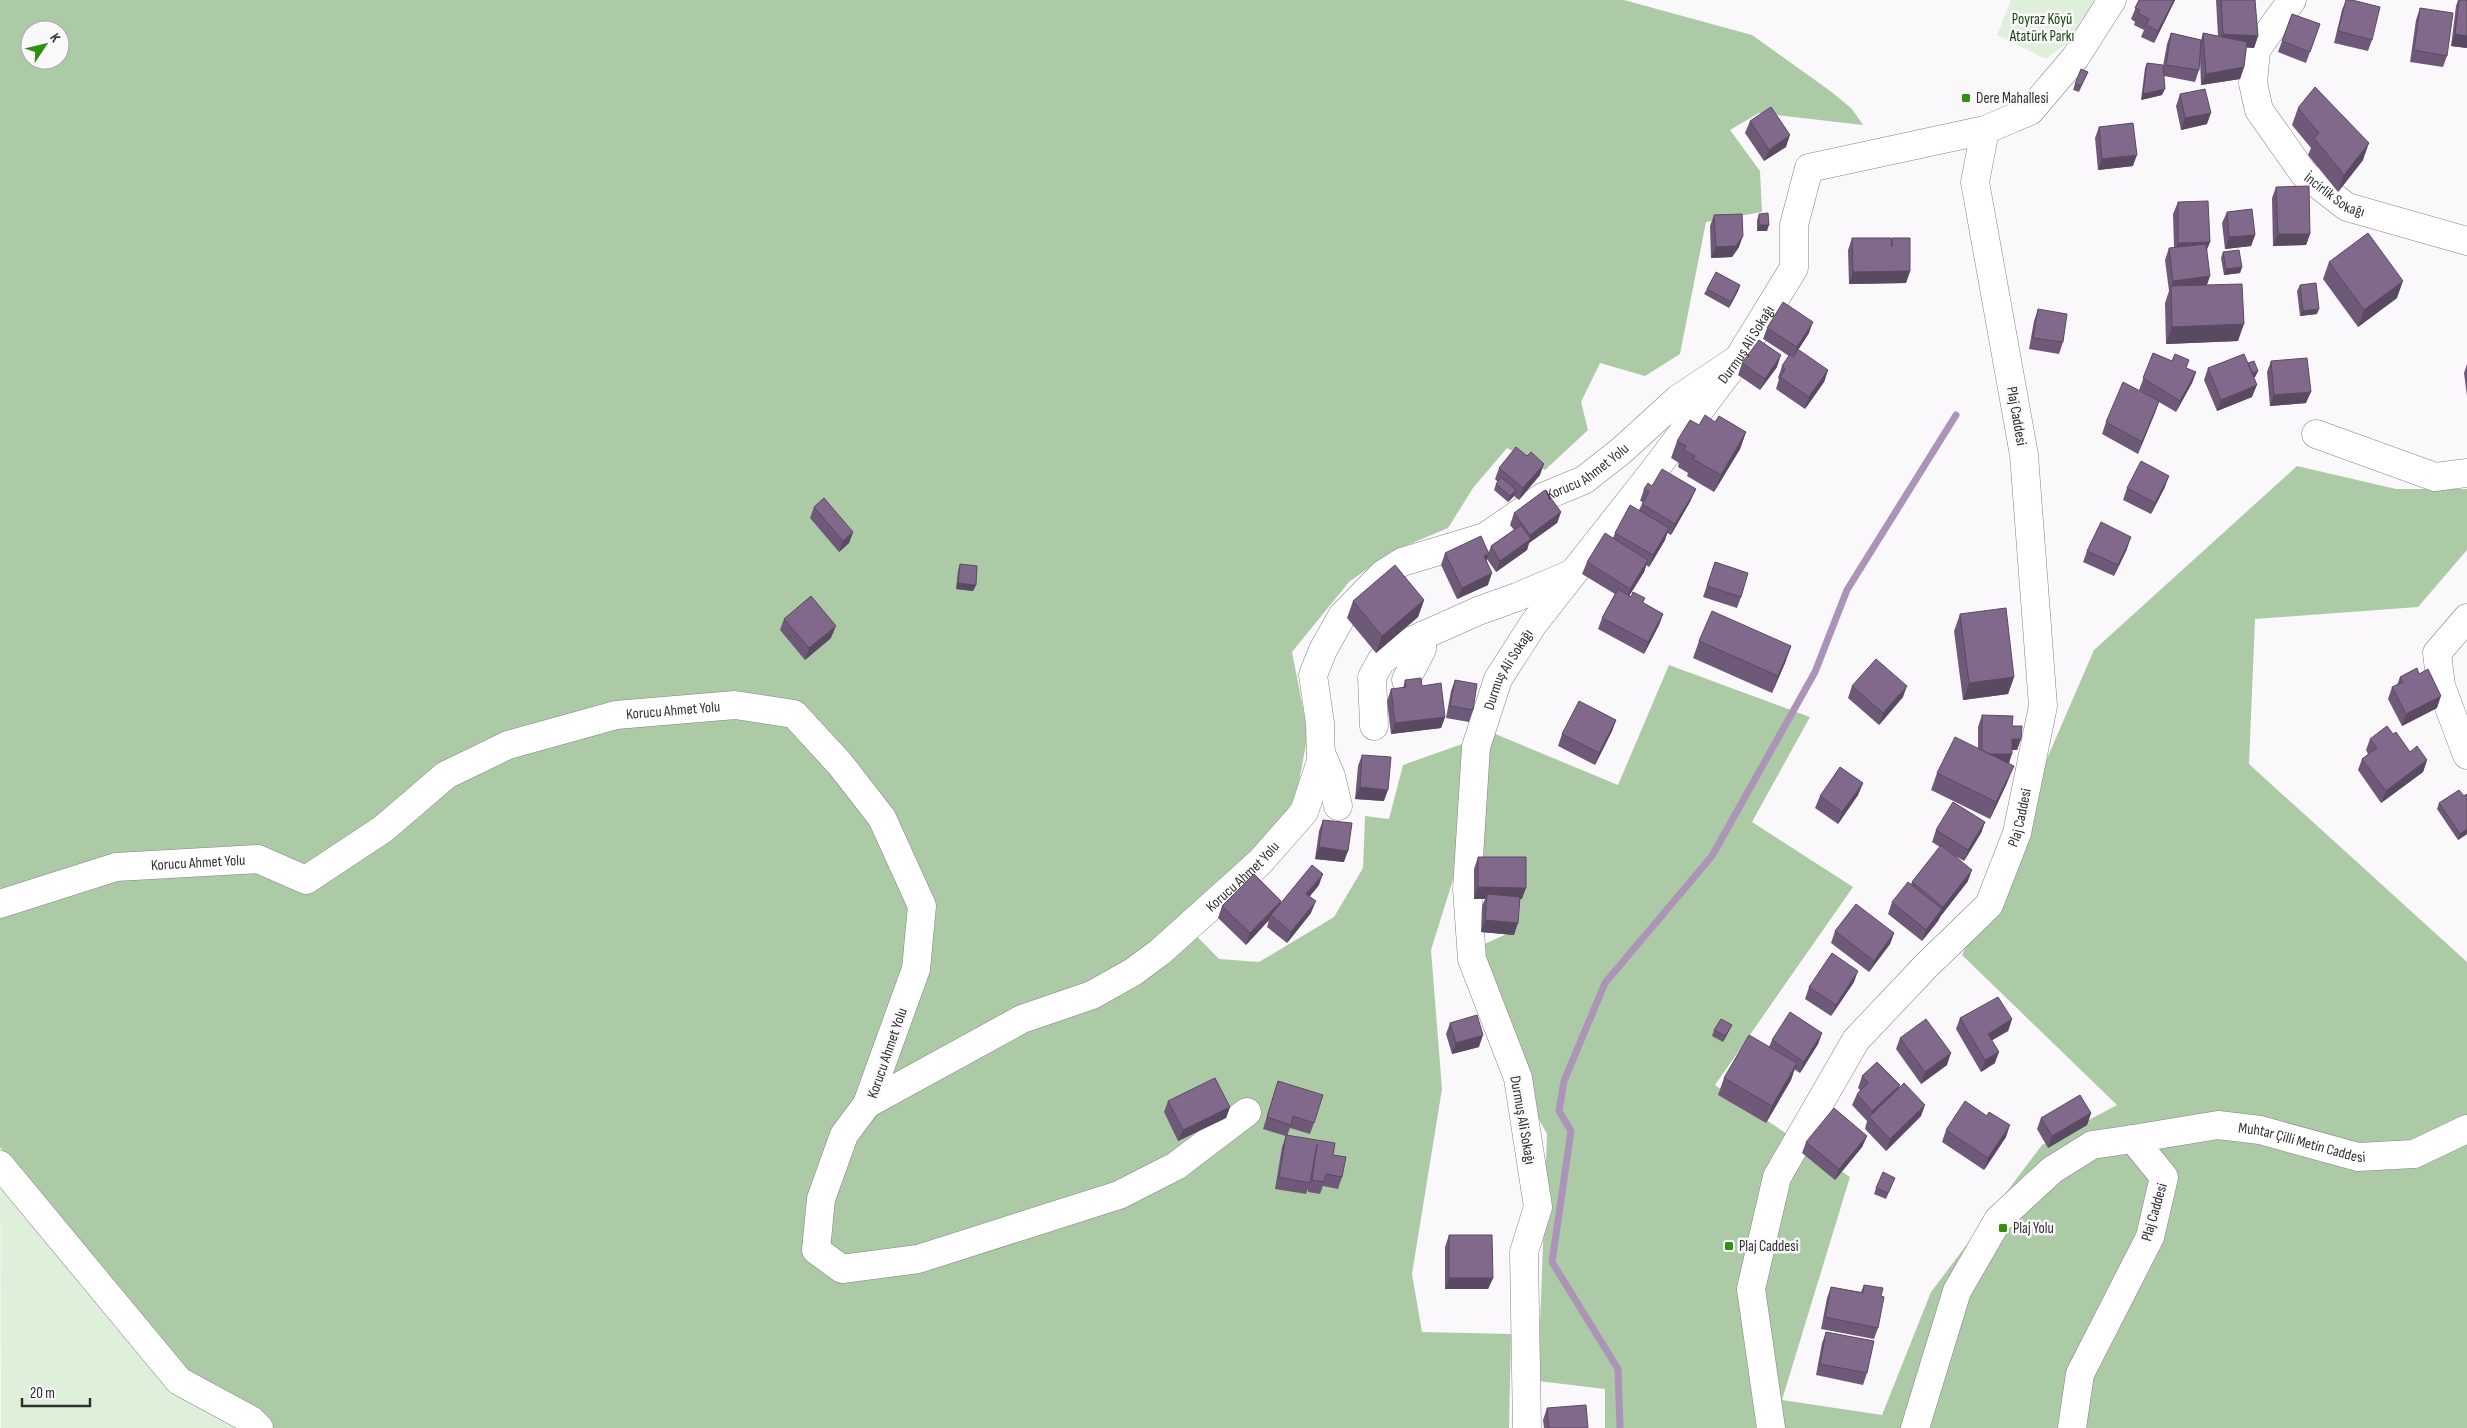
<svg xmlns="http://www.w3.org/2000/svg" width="2467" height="1428" font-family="'Sofia Sans Condensed',sans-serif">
<rect width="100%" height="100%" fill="#fbf8fc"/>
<!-- green -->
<path fill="#def0da" d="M2011,0H2095L2074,38L2046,59L1997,35Z
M0,1147L181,1366L262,1428H1Z"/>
<!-- forest -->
<path fill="#adcaa7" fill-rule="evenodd" d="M0,0H1624L1752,35L1833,93L1852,109L1863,125L1759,113L1730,130L1760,171L1762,212L1706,222L1680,354L1645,376L1600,363L1581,402L1588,430L1545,470L1507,448L1473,488L1448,528L1391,552L1349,582L1292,652L1308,734L1297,792L1278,831L1181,920L1219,959L1259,962L1334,917L1363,868L1365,816L1389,819L1403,765L1493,733L1618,785L1669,665L1810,717L1752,822L1853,887L1715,1085L1850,1177L1782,1400L1882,1415L1931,1292L2042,1145L2117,1105L1962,955L2094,650L2297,466L2396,489H2467V550L2418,607L2255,619L2249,764L2467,962V1428H1605V1389L1538,1381L1547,1134L1521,1087L1480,946L1511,932L1512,868L1457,867L1431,950L1442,1089L1412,1274L1422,1332L1511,1334L1509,1428H262L181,1366L0,1147ZM30,30H60V60H30Z"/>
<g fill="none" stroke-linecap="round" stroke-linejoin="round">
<!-- stream -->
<path stroke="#ac93b8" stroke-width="7" d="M1620,1428L1618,1369L1552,1262L1571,1131L1559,1111L1564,1081L1605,983L1712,856L1815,672L1847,590L1956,415"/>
<!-- minor casing -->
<g stroke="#848285" stroke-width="29">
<g id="minor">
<path id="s1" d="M2292,0L2256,50L2253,83L2259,110L2304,174L2347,207L2467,241"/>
<path d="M2316,434L2435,477L2467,473"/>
<path d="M2467,618L2437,653L2441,686L2467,755"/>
<path d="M1406,680L1422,649V636"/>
<path d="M1374,726L1372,677L1381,661L1402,645L1478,611L1517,597L1571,574"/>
<path d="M1321,753L1331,776L1338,806"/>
<path id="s2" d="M0,904L116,867L258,859L306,880L383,829L446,775L508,745L616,715L735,705L794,714L840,764L882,818L922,906L916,969L867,1104L1022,1019L1092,995L1133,972L1160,952L1260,862L1304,812L1321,761L1320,723L1313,675L1323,650L1342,616L1383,574L1402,562L1485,537L1543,497L1584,480L1621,451L1678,399L1738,359"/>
<path d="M867,1104L844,1135L821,1199L816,1250L842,1269L918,1259L1119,1195L1176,1166L1247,1112"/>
<path id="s3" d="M2133,1139L2218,1125L2260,1130L2358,1157L2414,1154L2467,1129"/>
<path d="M0,1165L179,1381L251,1420L259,1428"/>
<path id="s4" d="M1527,1428L1524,1252L1538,1207L1518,1078L1472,959L1467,889L1476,747L1498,679L1534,623L1656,468L1738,359L1794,268V225L1809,168L1985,130L2030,111L2075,58L2112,0"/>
<path id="s5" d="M1771,1428L1751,1289L1777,1177L1856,1040L1926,966L1989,905L2017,833L2043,706L2024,455L1975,182L1985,130"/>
<path d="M1915,1428L1957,1291L1998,1220L2052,1170L2092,1145L2133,1139L2164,1177L2150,1237L2080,1374L2072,1428"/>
</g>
</g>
<!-- minor -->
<use href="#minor" stroke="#fff" stroke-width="28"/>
</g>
<!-- wall -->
<path fill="#6e5a78" d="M2139,0H2175L2154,43L2141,37L2144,30L2134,25L2135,22L2131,19Z
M2216,0H2255L2258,36L2254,48L2246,47L2244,67L2240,79L2201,85L2200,60L2199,70L2195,82L2164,76L2162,95L2141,100L2145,68L2147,63L2163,66L2167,44L2171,33L2201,40L2203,33L2218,36Z
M2346,0L2372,40L2368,51L2334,43L2342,10Z
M2458,0H2467V48L2451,46L2456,6Z
M2420,8L2447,56L2443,67L2410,62L2416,20Z
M2292,14L2320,24L2306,63L2278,52Z
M2088,72L2079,92L2073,90L2075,84Z
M2180,94L2207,124L2181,130L2176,106Z
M2298,108L2363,160L2338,192L2308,155L2311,148L2292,125Z
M1750,121L1786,147L1764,161L1745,133Z
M2099,127L2133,166L2098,170L2095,138Z
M2276,187L2310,234L2306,245L2273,246L2272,198Z
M2178,202L2210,242L2207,249V285L2238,341L2166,344L2165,303L2169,291L2165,260L2169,248H2174L2173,214Z
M2227,212L2255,235L2251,246L2225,249L2222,223Z
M1759,214L1767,231H1757V220Z
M1714,215L1739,247L1732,257L1711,258L1710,226Z
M1852,238L1891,240L1892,238L1910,271L1906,283L1849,284L1848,250Z
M2223,252L2242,267L2240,273L2224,275L2221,258Z
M2329,262L2397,298L2358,327L2323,279Z
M1740,285L1738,291L1729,308L1704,294L1707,289Z
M2300,285L2317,314L2300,316L2297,291Z
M2038,309L2063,342L2059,354L2029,349L2034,321Z
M1767,328L1809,333L1794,356L1828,370L1824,382L1805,409L1776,389L1779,379L1778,378L1782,366L1789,356L1763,339Z
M2153,353L2196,372L2192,383L2176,412L2159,402L2138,454L2102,434L2106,422L2150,397L2139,390Z
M2271,361L2306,403L2270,406L2267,372Z
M1742,363L1777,367L1760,390L1738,375Z
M2248,363L2258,371L2255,377H2253L2252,397L2217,411L2204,380L2208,368Z
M2467,364V396L2464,373Z
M1715,422L1746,432L1740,449L1714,492L1687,476L1688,473L1678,467L1679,463L1671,458L1677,441L1699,425Z
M1499,468L1540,475L1519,500L1514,496L1508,502L1494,490L1496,484L1498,482L1495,479Z
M1652,486L1691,500L1671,535L1667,533L1665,540L1649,567L1646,565L1644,572L1629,596L1631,597L1645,598L1643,603L1663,614L1659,625L1644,654L1598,629L1602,618L1615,594L1582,574L1587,562L1613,538L1615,533L1639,510L1643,502L1640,501L1644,489Z
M2165,487L2151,514L2123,500L2127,488Z
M814,507L853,532L849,543L839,552L810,518Z
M1561,512L1557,523L1529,543L1527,550L1496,572L1487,559L1486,562L1488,585L1457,599L1441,565L1445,553L1489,552L1491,546L1514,530L1510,525L1514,513Z
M2127,549L2114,576L2083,562L2087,551Z
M1715,562L1741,597L1737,608L1703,597Z
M960,564L976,585L973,591L956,589L958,570Z
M1424,600L1418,617L1376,653L1347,618L1353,601Z
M1960,614L2014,677L2008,694L1963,700L1954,631Z
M784,619L831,638L805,660L780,630Z
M1699,641L1791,646L1785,663L1772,693L1693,658Z
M2400,677L2437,708L2402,726L2388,699L2392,687L2397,685Z
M1405,680L1422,686L1445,717L1441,728L1391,734L1387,701L1391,689L1403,688Z
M1455,680L1473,710L1469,722L1446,718L1451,691Z
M1852,686L1903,697L1879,725L1848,698Z
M1982,715L2012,726L2021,739L2017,750H2012L2009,763L2007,783L1990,819L1931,790L1937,773L1978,748V727Z
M1616,720L1612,731L1595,765L1558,746L1562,734Z
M2393,734L2410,752L2427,760L2423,772L2381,803L2358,770L2362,759L2368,754L2366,750L2370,739Z
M1362,755L1384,801L1355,799L1358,766Z
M1863,783L1858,795L1838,824L1815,808L1820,796Z
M2464,796L2467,834L2458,840L2437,809L2439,803Z
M1323,820L1344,862L1315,859L1319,831Z
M1985,822L1981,833L1964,861L1953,855L1968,881L1940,917L1938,921L1922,941L1888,914L1892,902L1911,884L1912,882L1940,847L1932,842L1936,830Z
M1478,857L1522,899H1520L1514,935L1481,932L1482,906L1485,899H1474V869Z
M1319,885L1309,897L1311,913L1287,943L1267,927L1269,920L1246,945L1218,918L1222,906L1281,901L1280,905Z
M1835,931L1894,933L1890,944L1869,972L1831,943Z
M1854,982L1831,1016L1805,999L1809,987Z
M1960,1018L2012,1019L2008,1031L1992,1040L1995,1063L1981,1072L1956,1029Z
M1450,1023L1479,1047L1452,1054L1446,1034Z
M1714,1030L1729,1031L1723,1042L1712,1036Z
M1822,1033L1818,1044L1800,1073L1794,1069L1791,1080L1766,1123L1718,1095L1724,1078L1769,1047L1772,1040Z
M1900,1038L1947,1065L1921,1084L1896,1049Z
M1862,1076L1898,1088L1921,1116L1886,1151L1865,1129L1867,1121L1852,1105L1857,1094L1860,1090L1858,1088Z
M1278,1081L1314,1123L1310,1134L1290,1128L1287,1136L1333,1155L1342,1177L1338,1189L1323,1186L1320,1194L1308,1192V1189L1306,1194L1275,1189L1282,1147L1286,1136L1263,1129Z
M1168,1101L1230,1107L1226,1118L1178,1141L1164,1112Z
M2091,1113L2087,1125L2048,1148L2037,1129L2041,1118Z
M1946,1130L2006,1137L1984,1170L1942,1142Z
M1867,1136L1862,1147L1835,1180L1802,1153L1806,1142Z
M1893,1183L1886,1199L1874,1194L1876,1188Z
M1449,1235L1493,1278L1488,1289H1445V1247Z
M1864,1285L1878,1328L1874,1339L1821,1329L1827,1298L1831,1287L1861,1292Z
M1826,1332L1867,1373L1863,1385L1816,1375L1822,1343Z
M1547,1408L1588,1428H1544L1543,1420Z"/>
<!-- shaded-wall -->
<path fill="#5a4a61" d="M2174,0H2175L2154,43L2158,31Z
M2223,34L2258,36L2254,48L2219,46Z
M2455,34L2467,36V48L2451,46Z
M2244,67L2240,79L2201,85L2206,74Z
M2165,89L2162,95L2141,100L2143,94Z
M2211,113L2207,124L2181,130L2185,118Z
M1790,135L1786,147L1764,161L1769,150Z
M2369,143L2363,160L2338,192L2344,175Z
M2137,155L2133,166L2098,170L2102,159Z
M1759,225H1769L1767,231H1757Z
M2278,234H2310L2306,245L2273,246Z
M2255,235L2251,246L2225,249L2229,237Z
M1743,236L1739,247L1732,257L1711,258L1716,247Z
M2210,242L2205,254H2174L2178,243Z
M2242,267L2240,273L2224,275L2226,269Z
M1910,271L1906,283L1849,284L1853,272Z
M2210,276L2206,288L2171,287L2173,281Z
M2403,281L2397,298L2358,327L2364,310Z
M1740,285L1738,291L1729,308L1731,302Z
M2319,309L2317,314L2300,316L2303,311Z
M1813,322L1809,333L1793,358L1797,347Z
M2244,324L2238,341L2166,344L2172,327Z
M1781,355L1777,367L1760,390L1765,379Z
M1828,370L1824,382L1805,409L1809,397Z
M2258,371L2255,377L2248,379L2250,374Z
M2196,372L2192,383L2176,412L2180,401Z
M2257,385L2252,397L2217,411L2221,400Z
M2311,392L2306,403L2270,406L2274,395Z
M2159,401L2155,413L2138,454L2142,442Z
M1746,432L1740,449L1714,492L1721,475Z
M1544,464L1540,475L1519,500L1523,488Z
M2169,476L2165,487L2151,514L2155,503Z
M1696,489L1691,500L1671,535L1675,524Z
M1516,490L1514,496L1508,502L1510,496Z
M1561,512L1557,523L1529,543L1527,550L1496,572L1500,561L1527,541L1530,535Z
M1669,528L1665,540L1649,567L1653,555Z
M853,532L849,543L839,552L843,541Z
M2131,537L2127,549L2114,576L2118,565Z
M1489,554L1485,565L1484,556Z
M1648,560L1644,572L1626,601L1630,589Z
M1492,573L1488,585L1457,599L1462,588Z
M958,583L976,585L973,591L956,589Z
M1424,600L1418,617L1376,653L1382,636Z
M1663,614L1659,625L1644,654L1648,642Z
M836,626L831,638L805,660L809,648Z
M1791,646L1785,663L1772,693L1778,676Z
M2014,677L2008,694L1963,700L1969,683Z
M1907,686L1903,697L1879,725L1883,713Z
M2441,696L2437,708L2402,726L2406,714Z
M1445,717L1441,728L1391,734L1395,723Z
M1616,720L1612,731L1595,765L1599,753Z
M2012,739H2021L2017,750H2008Z
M1982,754H2012L2008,766Z
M2427,760L2423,772L2381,803L2386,791Z
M2014,766L2007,783L1990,819L1996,802Z
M1863,783L1858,795L1838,824L1842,812Z
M1360,787L1388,790L1384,801L1355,799Z
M1985,822L1981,833L1964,861L1968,850Z
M2467,829V834L2458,840L2460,834Z
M1319,847L1348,851L1344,862L1315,859Z
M1972,870L1968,881L1940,917L1938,921L1922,941L1926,930L1941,910L1943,907Z
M1323,874L1319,885L1302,906L1306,894Z
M1478,887L1526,888L1522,899H1486L1487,894L1485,899H1474Z
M1281,901L1277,913L1271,915L1269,920L1246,945L1250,933Z
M1316,901L1311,913L1287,943L1291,932Z
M1485,920L1518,923L1514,935L1481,932Z
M1894,933L1890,944L1869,972L1874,961Z
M1858,971L1854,982L1831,1016L1836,1005Z
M2012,1019L2008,1031L1984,1045L1988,1034Z
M1732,1025L1729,1031L1723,1042L1725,1036Z
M1822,1033L1818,1044L1800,1073L1804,1062Z
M1483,1035L1479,1047L1452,1054L1456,1043Z
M1999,1052L1995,1063L1981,1072L1985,1060Z
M1951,1053L1947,1065L1921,1084L1925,1072Z
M1797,1063L1791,1080L1766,1123L1772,1106Z
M1900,1085L1895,1096L1870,1118L1872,1111Z
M1925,1105L1921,1116L1886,1151L1890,1139Z
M1230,1107L1226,1118L1178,1141L1183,1130Z
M2091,1113L2087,1125L2048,1148L2052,1136Z
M2010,1125L2006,1137L1984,1170L1988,1158Z
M1867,1136L1862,1147L1835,1180L1839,1169Z
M1449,1278H1493L1488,1289H1445Z"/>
<!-- building -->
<path fill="#80698b" stroke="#5a4a61" d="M2139,0H2174L2158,31L2146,25L2149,19L2138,13L2140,10L2135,8Z
M2221,0H2255L2258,36L2223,34Z
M2346,0H2352L2380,7L2372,40L2338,31Z
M2459,0H2467V36L2455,34Z
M2420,8L2453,13L2447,56L2414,50Z
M2292,14L2320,24L2310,52L2282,41Z
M2171,33L2201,40L2199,70L2166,65Z
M2203,33L2247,42L2244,67L2206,74Z
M2147,63L2163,65L2165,89L2143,94Z
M2081,69L2088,72L2081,86L2075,84Z
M2315,87L2369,143L2344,175L2314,138L2319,133L2298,108Z
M2205,89L2211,113L2185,118L2180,94Z
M1771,107L1790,135L1769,150L1750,121Z
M2133,123L2137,155L2102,159L2099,127Z
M2309,186L2310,234H2278L2276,187Z
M2208,201L2210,242L2178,243V202Z
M2252,209L2255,235L2229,237L2227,212Z
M1768,213L1769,225H1759V214Z
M1742,214L1743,236L1736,246L1716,247L1714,215Z
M2368,233L2403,281L2364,310L2329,262Z
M1852,238H1891L1892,247V238H1910V271L1853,272Z
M2206,244L2210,276L2173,281L2169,248Z
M2239,250L2242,267L2226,269L2223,252Z
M1716,272L1740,285L1731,302L1707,289Z
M2316,283L2319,309L2303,311L2300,285Z
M2242,284L2244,324L2172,327L2171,286Z
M1783,302L1813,322L1797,347L1767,328Z
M2038,309L2067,314L2063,342L2033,338Z
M1759,340L1781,355L1765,379L1742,363Z
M1799,350L1828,370L1809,397L1780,377L1785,369L1782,366L1790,354L1794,357Z
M2153,353L2172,361L2175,354L2189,360L2186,368L2196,372L2180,401L2143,378Z
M2244,354L2257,385L2221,400L2208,368Z
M2307,358L2311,392L2274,395L2271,361Z
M2254,361L2258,371L2252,373L2248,363Z
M2123,382L2159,401L2142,442L2106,422Z
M1705,415L1715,422L1719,416L1746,432L1721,475L1693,459L1695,456L1684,450L1686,446L1677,441L1690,420L1699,425Z
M1516,447L1527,456L1531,452L1544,464L1523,488L1499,468Z
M2141,461L2169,476L2155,503L2127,488Z
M1662,469L1696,489L1675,524L1642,504L1649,492L1644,489L1648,483L1652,486Z
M1501,477L1516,490L1510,496L1496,484Z
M1545,490L1561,512L1530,535L1514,513Z
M824,498L853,532L843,541L814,507Z
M1630,505L1669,528L1653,555L1615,533Z
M2101,522L2131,537L2118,565L2087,551Z
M1521,525L1531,539L1500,561L1491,546Z
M1605,533L1648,560L1630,589L1587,562Z
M1481,536L1489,554L1484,556L1492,573L1462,588L1445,553Z
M1715,562L1748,573L1741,597L1707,586Z
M960,564L977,566L976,585L958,583Z
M1395,565L1424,600L1382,636L1353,601Z
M1618,589L1631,597L1633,592L1645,598L1642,602L1663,614L1648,642L1602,618Z
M811,596L836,626L809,648L784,619Z
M2006,608L2014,677L1969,683L1960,614Z
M1712,611L1791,646L1778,676L1699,641Z
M1876,659L1907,686L1883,713L1852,686Z
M2417,668L2419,674L2428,669L2441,696L2406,714L2392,687L2403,682L2400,677Z
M1421,678L1422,686L1441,683L1445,717L1395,723L1391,689L1406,687L1405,680Z
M1455,680L1477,684L1473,710L1450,706Z
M1579,701L1616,720L1599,753L1562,734Z
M1982,715L2013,716L2012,726H2022L2021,739H2012V754H1989L1982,750Z
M2387,726L2393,734L2396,732L2410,752L2417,746L2427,760L2386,791L2362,759L2377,748L2370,739Z
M1955,737L2014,766L1996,802L1937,773Z
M1362,755L1391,757L1388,790L1360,787Z
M1840,767L1863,783L1842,812L1820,796Z
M2459,790L2464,796L2466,794L2467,796V829L2460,834L2439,803Z
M1953,802L1985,822L1968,850L1936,830Z
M1323,820L1352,823L1348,851L1319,847Z
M1941,845L1972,870L1943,907L1912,882Z
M1478,857H1526V888L1478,887Z
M1312,865L1323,874L1306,894L1316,901L1291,932L1271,915Z
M1254,874L1281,901L1250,933L1222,906Z
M1908,882L1942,909L1926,930L1892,902Z
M1487,894L1520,897L1518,923L1485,920Z
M1856,904L1894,933L1874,961L1835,931Z
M1832,953L1858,971L1836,1005L1809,987Z
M1998,997L2012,1019L1988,1034L1999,1052L1985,1060L1960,1018Z
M1790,1012L1822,1033L1804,1062L1772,1040Z
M1477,1015L1483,1035L1456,1043L1450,1023Z
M1721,1019L1732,1025L1725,1036L1714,1030Z
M1926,1019L1951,1053L1925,1072L1900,1038Z
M1749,1035L1797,1063L1772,1106L1724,1078Z
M1877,1062L1900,1085L1872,1111L1857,1094L1868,1083L1862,1076Z
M1215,1078L1230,1107L1183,1130L1168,1101Z
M1278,1081L1323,1095L1314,1123L1293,1116L1291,1125L1267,1117Z
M1904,1083L1925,1105L1890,1139L1869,1117Z
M2080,1095L2091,1113L2052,1136L2041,1118Z
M1965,1101L1987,1116L1989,1112L2010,1125L1988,1158L1946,1130Z
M1834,1108L1867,1136L1839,1169L1806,1142Z
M1286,1135L1335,1143L1333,1155L1346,1157L1342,1177L1326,1174L1324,1182L1312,1180L1317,1144L1310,1183L1279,1177Z
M1883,1172L1895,1178L1888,1193L1876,1188Z
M1449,1235H1492L1493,1278H1449Z
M1864,1285L1883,1288L1881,1296L1884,1297L1878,1328L1825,1317L1831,1287L1863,1293Z
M1826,1332L1874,1341L1867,1373L1820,1364Z
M1586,1405L1588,1428H1549L1547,1408Z"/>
<!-- markers -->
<g fill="#2f910d" stroke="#fbf8fc" stroke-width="2">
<rect x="1961" y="93" width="10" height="10" rx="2.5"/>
<rect x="1998" y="1223" width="10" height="10" rx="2.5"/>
<rect x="1724" y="1241" width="10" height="10" rx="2.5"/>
</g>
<g text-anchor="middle" stroke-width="5" stroke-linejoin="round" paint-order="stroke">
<!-- park labels -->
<g font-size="15" fill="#1a4211" stroke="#fbf8fc">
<text x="2042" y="24">Poyraz Köyü<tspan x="2042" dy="17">Atatürk Parkı</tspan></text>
</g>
<!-- poi labels -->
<g font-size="15" fill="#303031" stroke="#fbf8fc" text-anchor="start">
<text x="1976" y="103">Dere Mahallesi</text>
<text x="2013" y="1233">Plaj Yolu</text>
<text x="1739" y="1251">Plaj Caddesi</text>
</g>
<!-- street labels -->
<g font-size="15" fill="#303031" stroke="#fbf8fc">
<text dy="5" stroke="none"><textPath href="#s1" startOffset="238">İncirlik Sokağı</textPath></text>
<text dy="5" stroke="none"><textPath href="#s4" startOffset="1182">Durmuş Ali Sokağı</textPath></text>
<text transform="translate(2017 416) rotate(80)" y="5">Plaj Caddesi</text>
<text dy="5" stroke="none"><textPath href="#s2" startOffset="2320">Korucu Ahmet Yolu</textPath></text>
<text dy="5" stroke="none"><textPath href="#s4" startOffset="778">Durmuş Ali Sokağı</textPath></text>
<text dy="5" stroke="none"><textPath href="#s2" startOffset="730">Korucu Ahmet Yolu</textPath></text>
<text dy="5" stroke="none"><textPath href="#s5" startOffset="696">Plaj Caddesi</textPath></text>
<text dy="5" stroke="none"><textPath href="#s2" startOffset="204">Korucu Ahmet Yolu</textPath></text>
<text dy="5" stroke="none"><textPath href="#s2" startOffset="1735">Korucu Ahmet Yolu</textPath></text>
<text transform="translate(887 1053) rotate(-71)" y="5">Korucu Ahmet Yolu</text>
<text transform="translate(1523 1120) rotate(80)" y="5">Durmuş Ali Sokağı</text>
<text dy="5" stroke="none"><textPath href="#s3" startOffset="172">Muhtar Çilli Metin Caddesi</textPath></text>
<text transform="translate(2154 1212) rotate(-74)" y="5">Plaj Caddesi</text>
</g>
</g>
<!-- north arrow -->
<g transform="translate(45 45) rotate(55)"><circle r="24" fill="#fbf8fc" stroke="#aaa8ab"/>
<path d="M0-4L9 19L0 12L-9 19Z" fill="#2f910d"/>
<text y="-8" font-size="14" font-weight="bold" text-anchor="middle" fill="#303031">K</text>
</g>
<!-- scale -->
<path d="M22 1398v8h68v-8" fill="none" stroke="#303031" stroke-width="2.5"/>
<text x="30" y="1398" font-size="15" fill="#303031" stroke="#fbf8fc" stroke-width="4" paint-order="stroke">20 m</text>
</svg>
